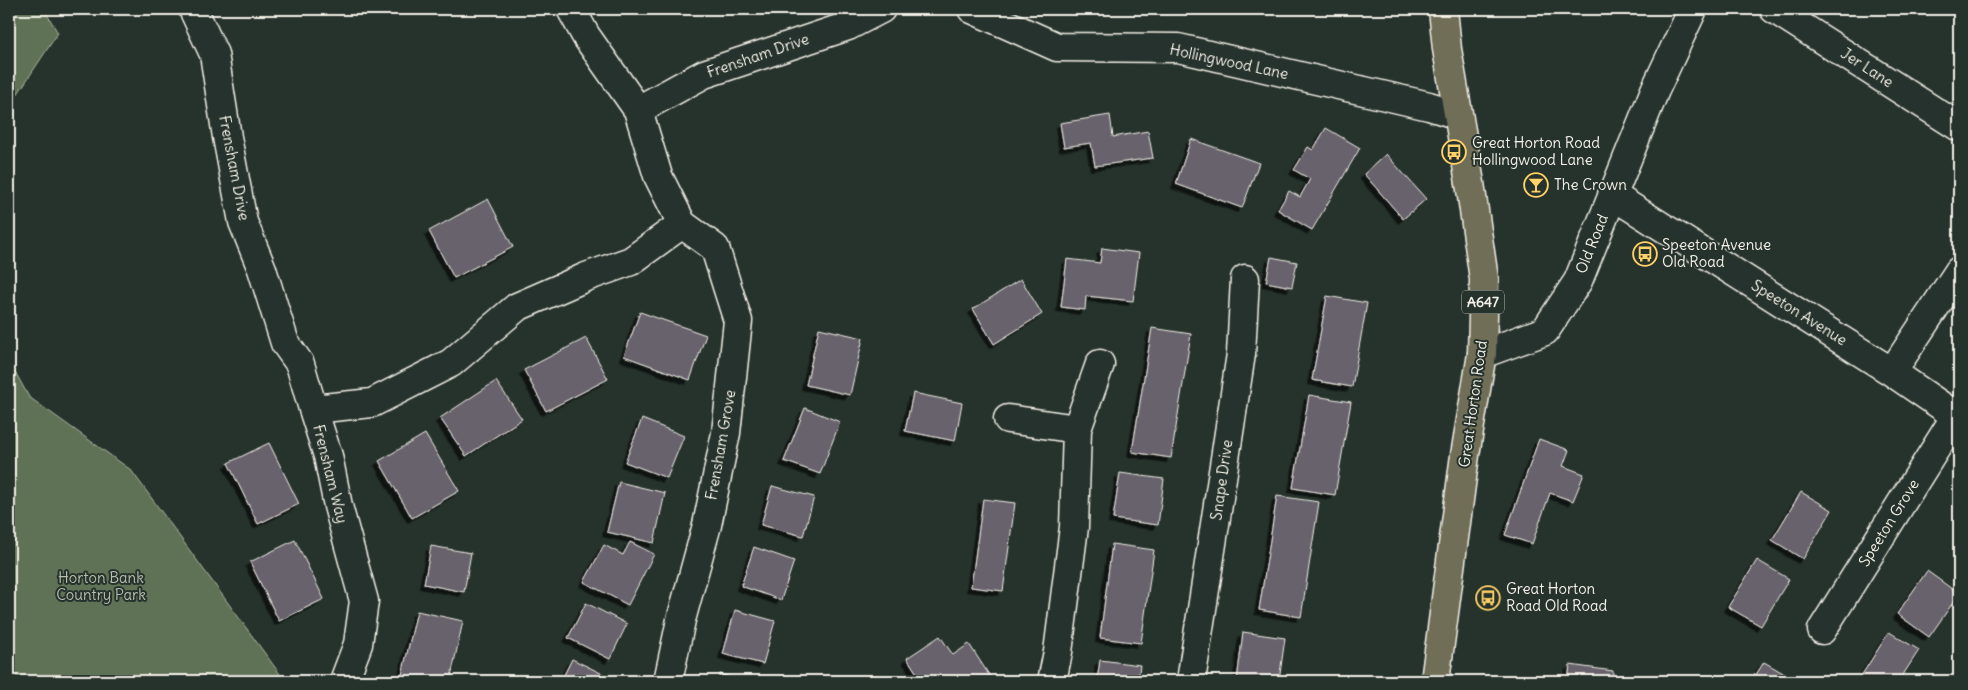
<svg xmlns="http://www.w3.org/2000/svg" width="1968" height="690" font-family="Delius,sans-serif">
<defs>
<filter id="shadow"><feDropShadow dx="-4.5" dy="4.5" stdDeviation="0" flood-color="#0009"/></filter>
</defs>
<rect width="100%" height="100%" fill="#26332d"/>
<filter id="ink" filterUnits="userSpaceOnUse"><feTurbulence type="fractalNoise" baseFrequency=".02" numOctaves="2"/><feDisplacementMap in="SourceGraphic" scale="10" xChannelSelector="R" yChannelSelector="G"/><feConvolveMatrix kernelMatrix="1 2 1 2 8 2 1 2 1" color-interpolation-filters="sRGB"/></filter>
<g filter="url(#ink)">
<!-- green -->
<path fill="#617254" stroke="#aab29e" d="M9,9H44L58,33L9,107Z
M9,361L29,397L131,470L285,681H9Z"/>
<!-- building -->
<path fill="#67626c" stroke="#f4f1e8" filter="url(#shadow)" d="M1110,115L1113,137L1148,131L1153,158L1095,166L1091,143L1064,147L1060,123Z
M1326,128L1360,148L1312,230L1278,210L1289,191L1300,197L1310,179L1294,170L1308,147L1313,150Z
M1191,139L1259,163L1242,208L1176,184Z
M1386,154L1426,199L1403,219L1364,174Z
M488,199L513,247L454,278L429,231Z
M1102,248L1139,253L1133,301L1086,296L1085,310L1061,307L1067,259L1100,263Z
M1271,257L1297,262L1292,287L1266,282Z
M1021,279L1042,314L994,344L973,309Z
M1327,296L1367,303L1352,387L1312,380Z
M640,312L706,335L690,380L624,356Z
M819,328L863,338L850,395L806,385Z
M1152,328L1191,334L1171,458L1132,452Z
M586,338L608,379L546,411L524,370Z
M496,381L522,419L466,456L440,418Z
M913,393L962,403L955,441L905,431Z
M1309,395L1351,402L1335,495L1293,488Z
M805,408L840,422L820,474L784,461Z
M642,419L684,436L667,478L625,462Z
M425,434L459,491L412,518L379,461Z
M1539,439L1569,450L1563,466L1584,474L1573,501L1550,493L1532,544L1505,535Z
M269,443L299,504L258,524L228,463Z
M1120,473L1164,479L1158,525L1113,519Z
M619,482L665,493L654,543L607,532Z
M772,486L814,497L803,536L761,525Z
M1801,492L1832,510L1803,559L1772,540Z
M1277,496L1319,502L1301,617L1259,610Z
M983,499L1015,503L1003,591L971,587Z
M295,540L324,599L279,621L250,562Z
M630,542L654,554L628,605L584,582L604,545L623,555Z
M1112,544L1154,550L1141,643L1100,638Z
M431,546L471,553L464,592L424,584Z
M754,547L794,561L781,600L741,586Z
M1757,560L1789,579L1761,626L1728,607Z
M1927,571L1959,594L1929,637L1897,614Z
M586,603L627,624L610,659L568,638Z
M735,610L775,621L763,664L723,654Z
M417,611L463,621L450,681H428L402,675Z
M1243,632L1285,638L1279,681H1237Z
M1889,632L1919,650L1899,681H1858Z
M940,636L953,655L969,644L993,681H909L918,675L907,658Z
M572,659L613,679L612,681H561Z
M1100,660L1140,665L1138,681H1097Z
M1764,662L1797,681H1752Z
M1570,665L1613,671L1612,681H1568Z
M720,674L746,681H718Z"/>
<g fill="none" stroke-linecap="round" stroke-linejoin="round">
<!-- minor casing -->
<g stroke="#f4f1e8" stroke-width="31">
<path id="minor" d="M193,9L214,54L227,137L243,222L262,269L285,343L300,364L313,409
M571,9L586,36L638,110L658,176L682,224L715,248L738,321L726,433L707,525L681,620L668,681
M1774,9L1959,127
M638,110L704,74L848,26L881,9
M1612,195L1892,372L1959,418
M1482,354L1545,331L1578,281L1655,90L1693,9
M1892,372L1959,271
M1008,419L1077,429
M1822,630L1956,416
M344,681L358,644L364,601L338,506L328,456L313,409L372,403L451,363L517,307L586,277L631,261L682,224
M1052,681L1058,652L1074,527L1077,429L1100,364
M1191,681L1241,354L1245,279"/>
</g>
<!-- tertiary casing -->
<g stroke="#f4f1e8" stroke-width="31">
<path id="tertiary" d="M972,9L1057,47L1178,48L1429,106L1458,115"/>
</g>
<!-- primary casing -->
<g stroke="#f4f1e8" stroke-width="31">
<path id="primary" d="M1435,681L1465,455L1482,354L1484,279L1470,183L1447,49L1443,9"/>
</g>
<!-- minor -->
<use href="#minor" stroke="#26332d" stroke-width="28"/>
<!-- tertiary -->
<use href="#tertiary" stroke="#26332d" stroke-width="28"/>
<!-- primary -->
<use href="#primary" stroke="#716e59" stroke-width="28"/>
</g>
</g>
<!-- icons -->
<defs>
<g id="bus-ring" transform="scale(1.25)"><circle r="9.5" fill="#26332d" stroke="#ffd166" stroke-width="1.5"/><path d="M-5-6H5V4H4V6H2V4H-2V6H-4V4H-5ZM-3.5-4V0h7V-4ZM-3.5 1.2v1.5H-2V1.2ZM2 1.2v1.5H3.5V1.2Z" fill="#ffd166"/></g>
<g id="bar-ring" transform="scale(1.25)"><circle r="9.5" fill="#26332d" stroke="#ffd166" stroke-width="1.5"/><path d="M-6-5H6L.8 .8V4.5H3.5V6h-7V4.5H-.8V.8Z" fill="#ffd166"/></g>
</defs>
<g fill-rule="evenodd">
<use href="#bus-ring" x="1454" y="152"/>
<use href="#bar-ring" x="1536" y="185"/>
<use href="#bus-ring" x="1645" y="254"/>
<use href="#bus-ring" x="1488" y="598"/>
</g>
<g text-anchor="middle" stroke-width="4" stroke-linejoin="round" paint-order="stroke">
<!-- shield labels -->
<rect fill="#26332d" stroke="#b6b8b0" stroke-width="1" x="1462" y="290.5" width="42" height="23" rx="4"/>
<g font-size="14" font-weight="bold" fill="#f4f1e8">
<text x="1483" y="307">A647</text>
</g>
<!-- street labels -->
<g font-size="15" fill="#f4f1e8" stroke="#26332d">
<text transform="translate(758 56) rotate(-19)" y="5">Frensham Drive</text>
<text transform="translate(1229 62) rotate(12)" y="5">Hollingwood Lane</text>
<text transform="translate(1867 68) rotate(33)" y="5">Jer Lane</text>
<text transform="translate(234 168) rotate(79)" y="5">Frensham Drive</text>
<text transform="translate(1592 244) rotate(-68)" y="5">Old Road</text>
<text transform="translate(1799 313) rotate(32)" y="5">Speeton Avenue</text>
<text transform="translate(1473 404) rotate(-82)" y="5">Great Horton Road</text>
<text transform="translate(721 445) rotate(-80)" y="5">Frensham Grove</text>
<text transform="translate(330 474) rotate(76)" y="5">Frensham Way</text>
<text transform="translate(1222 480) rotate(-82)" y="5">Snape Drive</text>
<text transform="translate(1889 523) rotate(-58)" y="5">Speeton Grove</text>
</g>
<!-- poi labels -->
<g font-size="15" fill="#f4f1e8" stroke="#26332d" text-anchor="start">
<text x="1472" y="148">Great Horton Road<tspan x="1472" dy="17">Hollingwood Lane</tspan></text>
<text x="1554" y="190">The Crown</text>
<text x="1662" y="250">Speeton Avenue<tspan x="1662" dy="17">Old Road</tspan></text>
<text x="1506" y="594">Great Horton<tspan x="1506" dy="17">Road Old Road</tspan></text>
</g>
<!-- park labels -->
<g font-size="15" fill="#b9bead" stroke="#26332d">
<text x="101" y="583">Horton Bank<tspan x="101" dy="17">Country Park</tspan></text>
</g>
</g>
<!-- margin -->
<rect width="1968" height="690" fill="none" stroke="#26332d" stroke-width="30"/>
<rect x="15" y="15" width="1938" height="660" fill="none" stroke="#f4f1e8" stroke-width="2" filter="url(#ink)"/>
</svg>
